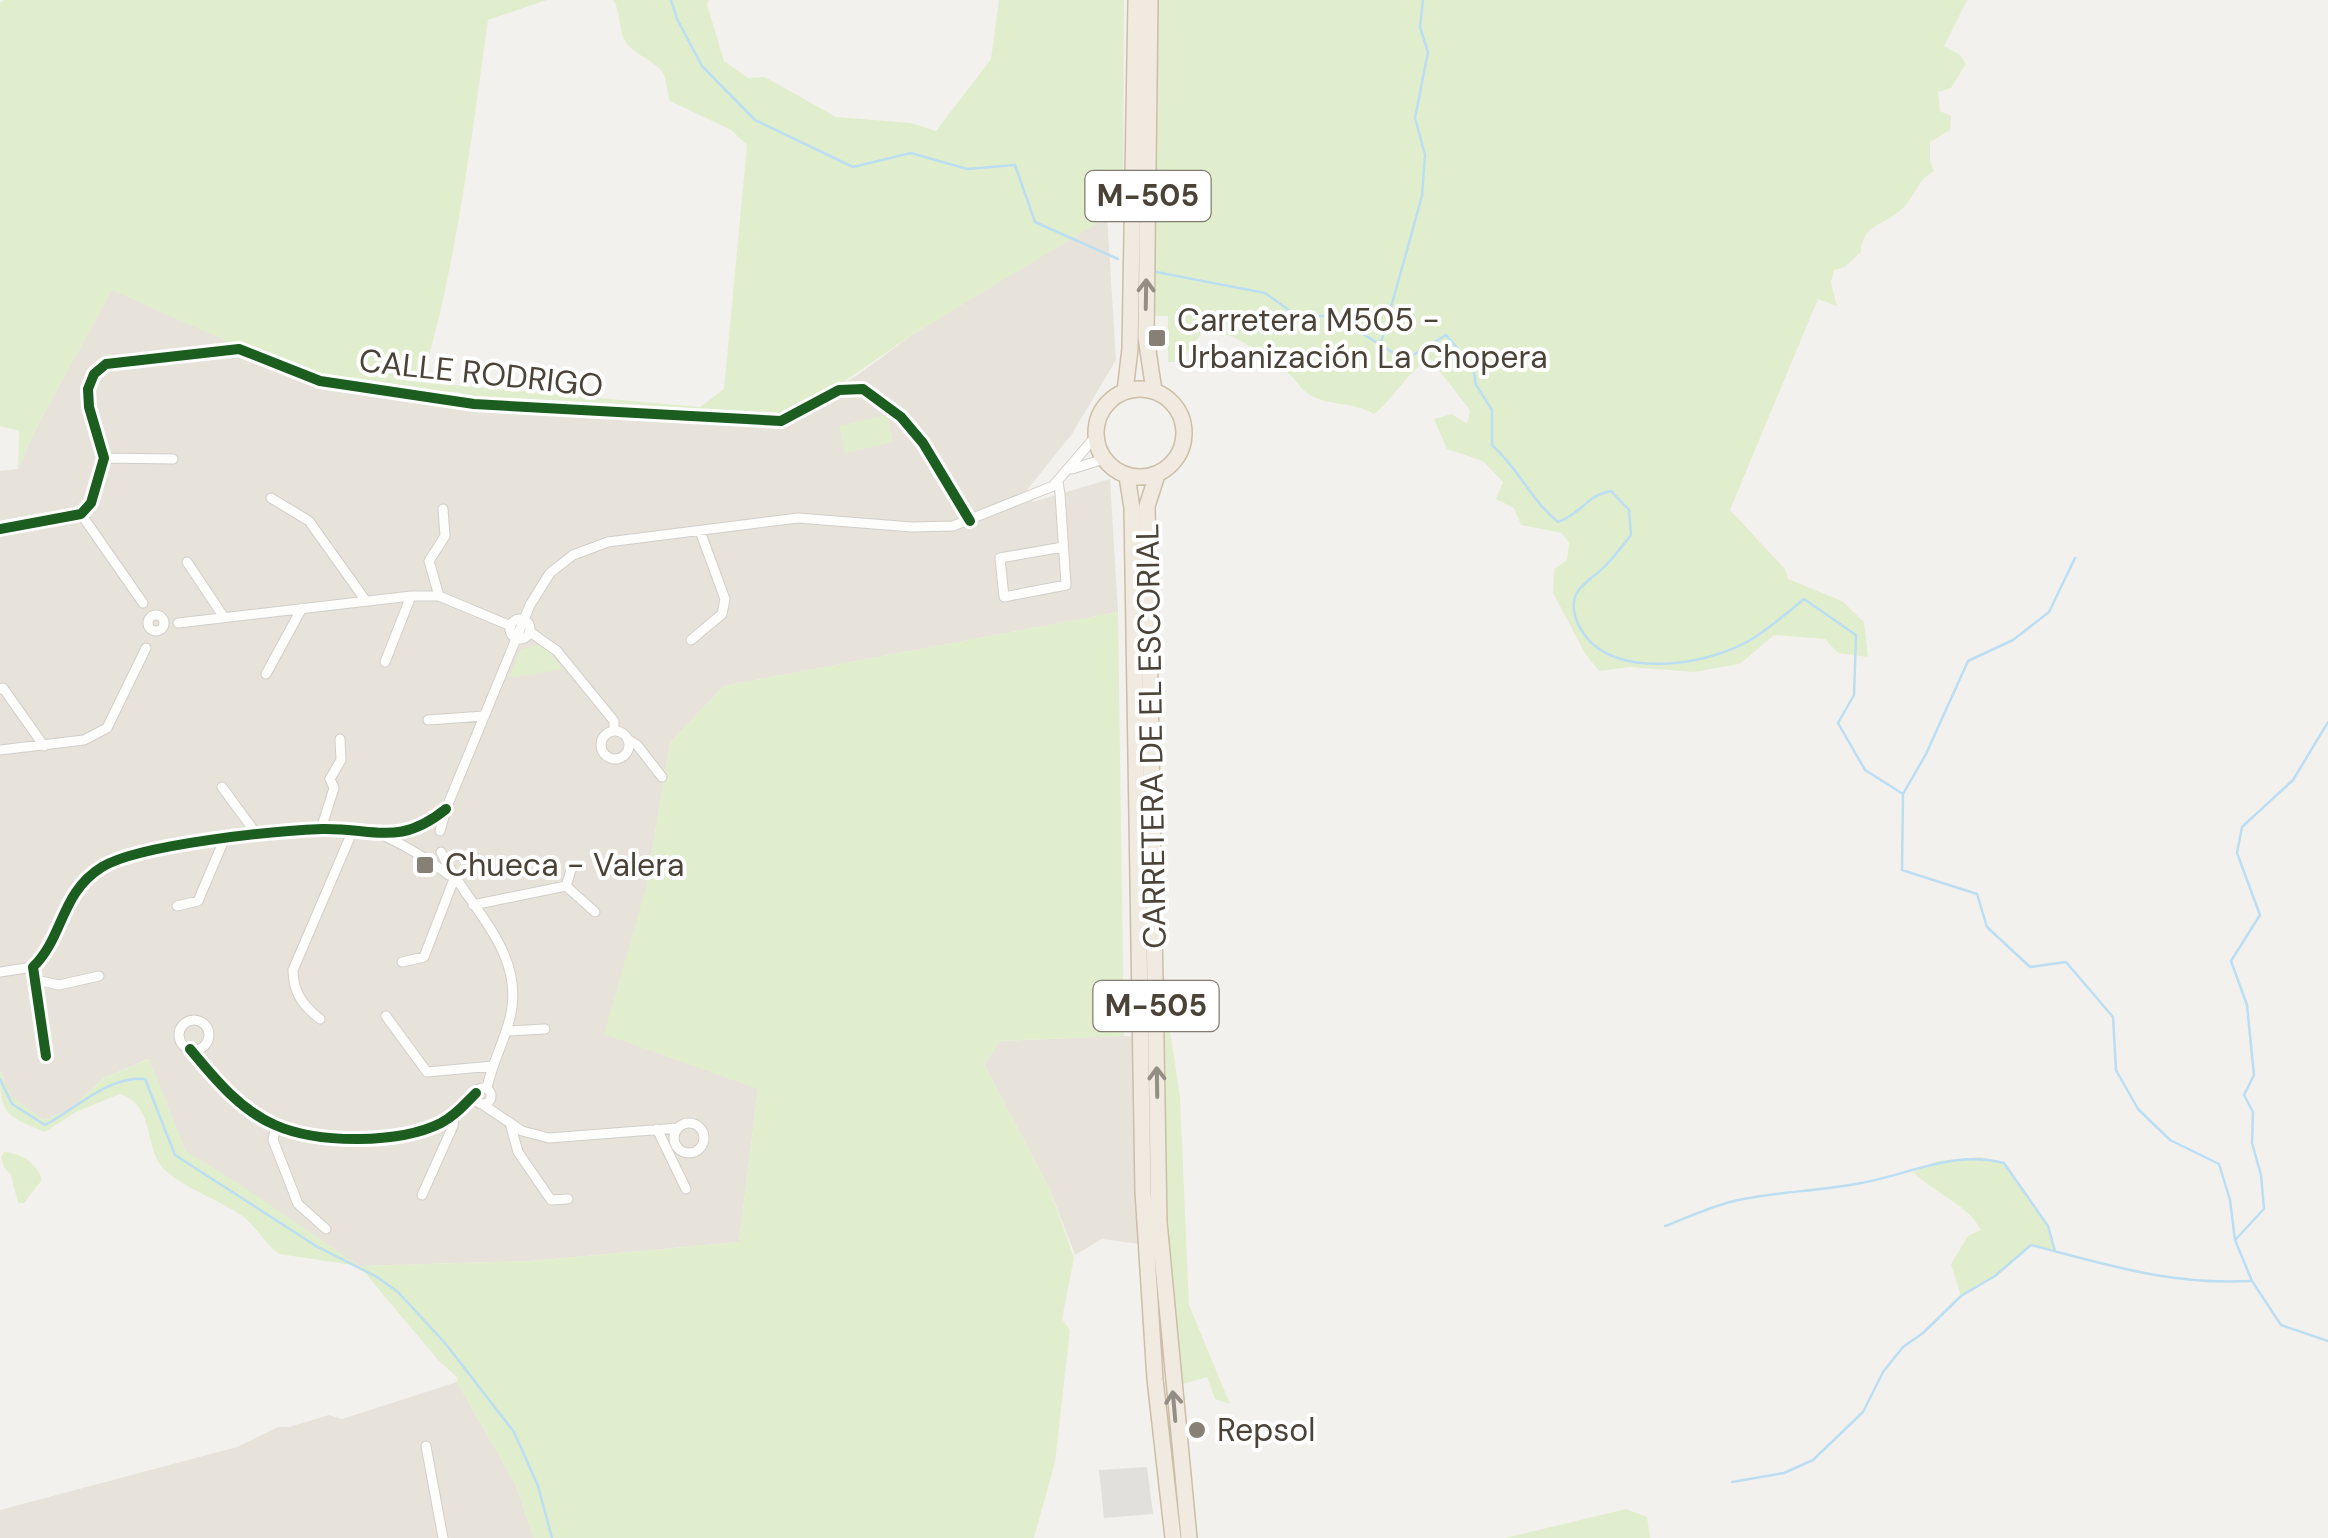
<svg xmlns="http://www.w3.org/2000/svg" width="2328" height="1538" font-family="'DM Sans',sans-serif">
<rect width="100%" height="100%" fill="#f3f1ed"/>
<!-- residential -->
<path fill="#e7e3da" d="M1107,216L1116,360L1072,434L1027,490L1033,502L1110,479L1118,612L724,686L670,743L646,888L758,1089L739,1242L531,1261L358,1266L186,1152L148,1059L104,1078L69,1110L43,1120L10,1096L0,1070V471L18,469L35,430L112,289L320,375L502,402L541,401L781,419L856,376L915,333Z
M1124,1036L1140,1037L1147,1245L1102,1239L1075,1255L1050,1190L984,1064L1000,1041Z
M457,1382L516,1485L534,1538H0V1510L237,1447L278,1427H289L329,1415L342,1419Z"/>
<!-- green -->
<path fill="#e1eecd" d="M4,0H547L488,20C471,141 457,263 422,381L430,383L700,407L724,389L747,145L731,130L670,101C666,91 668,79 661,70C651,59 631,53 624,39C618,26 621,12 613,0H709L707,4L724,61L748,78L765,77L836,117L911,123L936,131L991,59L999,0H1124L1123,208L915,333L823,396L782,419L541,401L502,402L456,392L410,391L320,375L231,343L112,290L35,430L18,469L19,431L0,426V3Z
M1150,0H1967L1944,46L1959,54L1966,64L1951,88L1938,92L1940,111L1951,116L1950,130L1930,142V161L1934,171C1916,182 1917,193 1903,208C1887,225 1862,223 1861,252L1845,267L1834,270L1831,282L1837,306L1818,299L1730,510L1785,569L1788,579L1842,601L1864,622L1868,657L1838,653L1825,639L1774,635L1741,663L1733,665L1694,672L1630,667L1599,671L1586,655L1553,593L1554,569L1567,560L1569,543L1562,533L1521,525L1514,508L1496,499L1503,482L1483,461L1447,449L1434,419L1452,414L1467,424L1470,410L1430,359C1405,373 1396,397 1374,414C1354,401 1327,407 1307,393C1301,389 1297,381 1291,376C1267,355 1241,339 1211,328L1201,334L1180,362H1168V316H1146Z
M887,415L893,442L845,453L839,426Z
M1118,612L1124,1036L1000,1041L984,1064L1050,1190L1074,1258L1062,1319L1070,1330L1055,1462L1034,1538H534L516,1485L457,1382L458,1378L439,1361L359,1266L279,1254C264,1243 256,1226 241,1215C219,1200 186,1189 166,1171C142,1149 157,1106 120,1094L76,1112L45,1132C4,1115 0,1114 0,1070L11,1096L43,1120L69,1110L104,1078L149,1059L186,1152L232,1179L359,1266L531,1261L739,1242L758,1089L604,1034L646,888L670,743L724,686Z
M536,645L546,648L562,669L509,678L520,650Z
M1167,1011L1180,1096L1189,1305L1230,1404L1215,1399L1207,1377L1183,1384L1159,1222L1156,1012Z
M4,1152C21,1153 37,1163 42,1180L24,1203H18L11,1175L4,1167L1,1157Z
M1981,1157L2004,1163L2048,1226L2055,1251L2031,1245L1995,1276L1961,1296L1951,1264L1968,1236L1981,1230C1968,1205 1936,1194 1913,1172L1938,1161Z
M1626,1509L1647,1517L1650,1538H1505Z"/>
<!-- parking -->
<path fill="#e2e0dc" d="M1147,1467L1153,1514L1104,1518L1099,1470Z"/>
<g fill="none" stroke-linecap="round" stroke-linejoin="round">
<!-- stream -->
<path stroke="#bcdef3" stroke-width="2.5" d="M671,0L677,19L702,66L755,120L853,167L911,153L967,169L1015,165L1035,222L1118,259
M1156,272L1265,293L1300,318L1332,315L1405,360L1446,335L1473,366L1476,385L1492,410V445C1520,470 1529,498 1558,522C1583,513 1585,496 1611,491L1629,510L1631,535C1623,545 1615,556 1606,565C1598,574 1585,581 1578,591C1569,605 1576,623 1584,634C1616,681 1713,665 1755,637C1772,626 1788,612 1804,599L1856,635L1854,695L1838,723L1865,770L1903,794L1902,870L1977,894L1987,927L2030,967L2066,962L2113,1017L2116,1070L2138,1109L2170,1140L2219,1164L2230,1200L2235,1240L2252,1281L2281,1325L2328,1341
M1381,343L1422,196L1425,155L1415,118L1428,52L1420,27L1423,0
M1903,794L1926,754L1968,661L2013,640L2049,612L2075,558
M0,1079L12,1104L45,1125C75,1109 110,1075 145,1079L175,1155L316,1246L377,1277L398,1292L445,1343L514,1432L538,1486L552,1538
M1665,1226C1686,1218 1708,1208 1730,1202C1772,1191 1818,1192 1861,1183C1910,1174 1954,1150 2004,1163L2048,1226L2055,1251
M2235,1240L2264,1209L2261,1175L2252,1143L2253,1112L2244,1095L2254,1075L2247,1005L2231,961L2260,915L2237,853L2242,827L2293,780L2328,722
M1732,1482L1784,1473L1813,1460L1863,1412L1883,1372L1903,1347L1923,1333L1961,1296L1995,1276L2031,1245C2108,1265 2170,1285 2250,1281"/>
<!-- minor casing -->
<g stroke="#d1cfca" stroke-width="11">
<path id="minor" d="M104,458L173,459
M1072,469L1104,459
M1058,482L1060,494L1066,585L1004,597L1000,558L1063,547
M271,498L309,521L366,601
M81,514L143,603
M0,529L81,514L91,503L104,458L89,407L88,389L94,374L106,364L239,349L320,381L474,404L781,421L839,390L863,389L901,417L923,443L970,521
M187,562L223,616
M439,596L429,561L445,536L443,509
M148 623a8 8 0 1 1 16 0a8 8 0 1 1-16 0Z
M510 629a10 10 0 1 1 20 0a10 10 0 1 1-20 0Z
M178,623L411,596H439L511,626
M530,632L557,651L614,721V731
M691,640L722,614L725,599L700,531
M385,662L411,596
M266,674L302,608
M0,689L3,688L44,746
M428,720L484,716
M601 745a14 14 0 1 1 28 0a14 14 0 1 1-28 0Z
M629,740L637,745L662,777
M0,750L84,740L107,728L146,648
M222,787L258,836
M321,829L334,788L330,779L341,760L340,739
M440,831L446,809L530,605L550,573L573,555L608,542L798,518L912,527L953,526L1053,486L1096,436
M382,835C407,846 427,859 449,875
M441,852C466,905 524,949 511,1013C506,1039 492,1062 487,1088
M566,886L572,867
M473,905L566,886L595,912
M177,906L198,901L224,840
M402,962L424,957L454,879
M0,972L33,967
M36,980L59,985L99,976
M386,1016L427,1072L493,1066
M320,1019C303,1006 293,992 293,970L353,830
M179 1035a15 15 0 1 1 30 0a15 15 0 1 1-30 0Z
M507,1031L545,1029
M190,1049C214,1078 240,1110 275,1125C318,1144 399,1144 441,1123C455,1116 465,1104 476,1093
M46,1056L33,967C64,937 61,893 102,868C140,844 272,831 321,830C373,827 398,847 444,810
M475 1096a8 8 0 1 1 16 0a8 8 0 1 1-16 0Z
M482,1104L522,1131L549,1138L678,1128
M510,1123L518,1152L551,1200L568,1199
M674 1138a15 15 0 1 1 30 0a15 15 0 1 1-30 0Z
M276,1126L273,1140L298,1204L326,1229
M657,1129L686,1189
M422,1195L453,1126L454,1115
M426,1446L443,1538"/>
</g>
<!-- trunk casing -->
<g stroke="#ccbea7" stroke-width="18">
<path id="trunk" d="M1150,0L1146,337L1154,391
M1096 433a44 44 0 1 1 88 0a44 44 0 1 1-88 0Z
M1125,391L1130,349L1136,0
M1157,475L1147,506L1159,1222L1189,1538
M1127,476L1132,508L1143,1191L1155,1379L1173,1538"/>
</g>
<!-- minor -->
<use href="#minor" stroke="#fdfdfc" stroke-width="9"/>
<!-- trunk -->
<use href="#trunk" stroke="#f0eae0" stroke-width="15"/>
<!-- cycleway casing -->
<g stroke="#fff" stroke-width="16">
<path id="cycleway" d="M0,529L81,514L91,503L104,458L89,407L88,389L94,374L106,364L239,349L320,381L474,404L781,421L839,390L863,389L901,417L923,443L970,521
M190,1049C214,1078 240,1110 275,1125C318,1144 399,1144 441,1123C455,1116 465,1104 476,1093
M46,1056L33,967C64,937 60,893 102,867C140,844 274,831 322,829C376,828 399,847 446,809"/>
</g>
<!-- cycleway -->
<use href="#cycleway" stroke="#1b5e20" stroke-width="10"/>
</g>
<!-- one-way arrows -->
<defs><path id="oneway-shaft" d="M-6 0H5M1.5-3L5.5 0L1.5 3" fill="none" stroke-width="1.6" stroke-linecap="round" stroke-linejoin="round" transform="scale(2.5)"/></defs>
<g stroke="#958e84">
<use href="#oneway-shaft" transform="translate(1146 294) rotate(-89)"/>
<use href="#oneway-shaft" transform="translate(1157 1082) rotate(-91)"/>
<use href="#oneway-shaft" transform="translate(1174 1406) rotate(-95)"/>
</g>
<!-- markers -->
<g fill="#868077" stroke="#fff" stroke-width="4">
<rect x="1147" y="328" width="20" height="20" rx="5"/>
<rect x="415" y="855" width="20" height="20" rx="5"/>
<circle cx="1197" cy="1430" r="10"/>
</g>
<g text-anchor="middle" stroke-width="8" stroke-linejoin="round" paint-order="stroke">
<!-- shield labels -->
<g fill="#fff" stroke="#817b74" stroke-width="2.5">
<rect x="1085.5" y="171" width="125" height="50" rx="8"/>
<rect x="1093.5" y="981" width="125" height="50" rx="8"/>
</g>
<g font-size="30" font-weight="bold" fill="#4b4338">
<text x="1148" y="206">M-505</text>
<text x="1156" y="1016">M-505</text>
</g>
<!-- poi labels -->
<g font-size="32" fill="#4b4338" stroke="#fff" text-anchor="start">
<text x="1177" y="331">Carretera M505 -<tspan x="1177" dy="37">Urbanización La Chopera</tspan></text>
<text x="445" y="876">Chueca - Valera</text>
<text x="1217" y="1441">Repsol</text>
</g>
<!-- street labels -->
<g font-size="32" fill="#4b4338" stroke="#fff">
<text transform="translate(481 373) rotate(6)" y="11">CALLE RODRIGO</text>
<text transform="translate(1151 736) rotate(-91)" y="11">CARRETERA DE EL ESCORIAL</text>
</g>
</g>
</svg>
